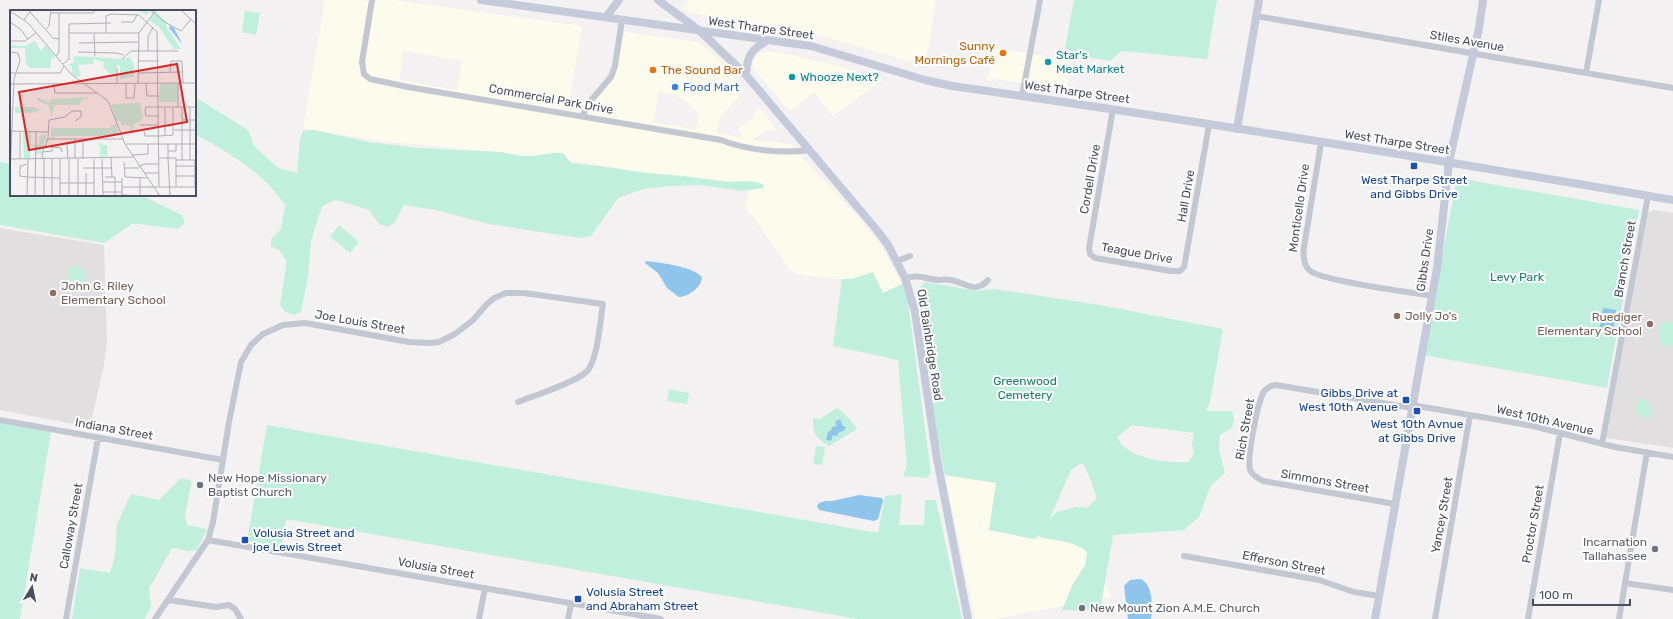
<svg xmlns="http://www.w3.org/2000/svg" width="1673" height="619" font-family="Rubik,sans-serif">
<rect width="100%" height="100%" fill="#f3f1f1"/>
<!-- commercial -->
<path fill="#fcfbec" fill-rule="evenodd" d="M325,0H393L582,26L568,110L589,112L593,102L615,74L624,32L692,41L701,44L713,54L745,91L720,117L717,133L744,138L737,129L753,118L756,109L759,108L778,130L765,131L752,140L790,144L861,221L882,248L902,284L883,293L873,272L852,279H836L796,274L789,268L745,206L750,190L599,165L517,154L380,141L303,128ZM403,51L462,61L457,90L399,80ZM658,91L685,99L699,114L696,130L654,122Z
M687,0H936L925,66L802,30L690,13L681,8L687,4Z
M993,48L1072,60L1067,90L988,78Z
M768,51L792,55L835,65L882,80L833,116L814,92L790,112L753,68V62L757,55L761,52Z
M945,475L996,483L989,530L1034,539L1083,533L1111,597L994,619H975Z"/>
<!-- education -->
<path fill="#e1dfe0" d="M1655,210L1673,213V448L1606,438L1648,212Z
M0,228L104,245L107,342L104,365L90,427L0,410Z"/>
<!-- green -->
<path fill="#c1efdd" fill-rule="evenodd" d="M1074,0H1217L1207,59L1121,51L1110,61L1064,53Z
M245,11L260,13L256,35L242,32Z
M195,97L248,130L254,146L278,168L297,173L300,140L303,131L314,130L368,142L419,148L500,152L520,156H533L552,153H563L571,163L598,166L646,173L684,176L728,182L751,181L763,184L764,188L742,191L700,185L669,186L643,189L618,198L591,236L580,238L489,224L436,210L404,205L394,223L387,227L379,224L369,210L336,200L322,206L311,241L308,276L301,312L294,315L285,312L280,305L287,261L279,250L271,246V239L281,229L285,205C262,171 230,154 195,134Z
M0,162L11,164V195H141L182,215L185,223L178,229L139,224H132L104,243L0,225Z
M1457,178L1639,210L1607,388L1423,355Z
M339,225L359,242L350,253L330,237Z
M71,267H77L86,270L83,285L70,282L67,273Z
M873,272L883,293L902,284L907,296L931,473L927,478L903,476L907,465L898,360L833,346L842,279H852Z
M925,282L977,291L994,289L1100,305L1223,329L1210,402L1206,411H1232L1234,420L1232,428L1220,435L1219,450L1225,473L1210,487L1199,517L1184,530L1113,535L1100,611L1062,610L1073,584L1085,565L1087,552C1074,541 1057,540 1041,538L1040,535L1034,539L989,530L996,483L945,475L936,427L918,289ZM1132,425L1194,433L1192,445L1194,454L1188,462C1169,463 1140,460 1124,447C1121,445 1119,440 1117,437ZM1081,463L1085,466L1097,498L1087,508L1076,507L1057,512L1050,518L1071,470Z
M1661,322L1673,323V346L1659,345Z
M669,389L689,393L687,404L667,401Z
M1641,398L1649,404L1652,411L1648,418L1639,416L1636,409L1638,399Z
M837,408C843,412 853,422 857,429L829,446C816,438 813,434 813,418L820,419Z
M0,422L51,432L20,619H0Z
M267,425L878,533L885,496L902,494L899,525H924L925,500H936L962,619H858L286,519L281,548L247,541Z
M816,446L825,447L822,465L813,464Z
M181,478L192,481L185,514L187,525L207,529L197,550L189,551L172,548L149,589L151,608L144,619H72L80,568L110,573L115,556L117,524L131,494L159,500Z"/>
<!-- water -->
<path fill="#8fc4eb" d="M646,261C661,263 692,266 702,277C702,287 688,297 679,297L667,288L658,273L645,263Z
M1603,308L1616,310L1613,332L1599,330Z
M840,419L843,426L846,427L844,431L839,432L837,436L833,435L831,441L826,440L828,432L831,430L832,427L837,426L835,422Z
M859,495L882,498L883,501L878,519L874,521L819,510L817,506L819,503L825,501H832Z
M1140,579C1153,583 1153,608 1151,619H1128L1124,586L1130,580Z"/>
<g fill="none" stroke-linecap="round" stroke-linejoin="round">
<!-- street -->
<path stroke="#c2c7d2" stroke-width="6" d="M372,0L362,62L364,74L370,79L408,87L721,140C746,150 782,154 809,150
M1256,16L1673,88
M1586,73L1599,0
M1022,96L1040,0
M1113,109L1089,248L1090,254L1095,258L1171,271H1180L1184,267L1185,262L1209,125
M583,115L588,104L611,77L615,66L622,20
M1321,143L1304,247C1303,255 1303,264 1309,270C1320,281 1411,292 1432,296
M897,261L910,256
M905,278C922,274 924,279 939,280C943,280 947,279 951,280C965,282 975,295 988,280
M1412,405L1533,426L1615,447L1673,457
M0,420L223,460
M1602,444L1648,196
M1395,504L1263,481C1259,479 1254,476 1251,472C1245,462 1258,402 1264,391L1271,386L1276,385L1412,408
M208,540L661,619
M1184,556L1319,580L1354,592L1379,596
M1625,583L1673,590
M169,600L216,607L229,605L235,609L241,619
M66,619L98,438
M155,619L208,540L213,522L229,422L241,362L251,345L263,334L283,325L305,323L409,342L431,343L439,342L455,334L473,320L487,304L494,298L506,293H524L603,304C600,322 598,356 588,370C580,381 533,396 518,402
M479,619L485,588
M568,619L571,604
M1435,619L1470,415
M1528,619L1560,433
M1619,619L1647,452"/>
<!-- secondary -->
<path stroke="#c4cad9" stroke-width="8" d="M481,0L811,46L925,80L952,86C1193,120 1433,159 1673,200
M658,0L700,31L746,75L876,229L888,245L905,278L915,312L937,459L968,619
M606,17L619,0
M746,75C747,55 751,50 768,40
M1237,129L1259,0
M1375,619L1437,268L1449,162L1479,28L1483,0"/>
</g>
<!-- markers -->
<g fill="#e8710a" stroke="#fff" stroke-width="1.5">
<circle cx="1003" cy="53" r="4"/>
<circle cx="653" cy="70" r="4"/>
</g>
<g fill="#0f9aa8" stroke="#fff" stroke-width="1.5">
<circle cx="1048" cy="62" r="4"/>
<circle cx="792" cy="77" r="4"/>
</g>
<circle fill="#3f7fe0" stroke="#fff" stroke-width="1.5" cx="675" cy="87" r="4"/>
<g fill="#1a4fb4" stroke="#fff" stroke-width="1.5">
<rect x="1410" y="162" width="8" height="8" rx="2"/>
<rect x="1402" y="396" width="8" height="8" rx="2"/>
<rect x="1413" y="407" width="8" height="8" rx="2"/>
<rect x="241" y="536" width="8" height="8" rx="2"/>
<rect x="574" y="595" width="8" height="8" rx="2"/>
</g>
<g fill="#8d6e63" stroke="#fff" stroke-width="1.5">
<circle cx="53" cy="293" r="4"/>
<circle cx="1397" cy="316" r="4"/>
<circle cx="1650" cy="324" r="4"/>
</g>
<g fill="#6b7280" stroke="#fff" stroke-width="1.5">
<circle cx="200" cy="485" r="4"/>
<circle cx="1655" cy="549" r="4"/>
<circle cx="1082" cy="608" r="4"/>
</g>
<g text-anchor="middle" stroke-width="4" stroke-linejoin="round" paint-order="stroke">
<!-- street labels -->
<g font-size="12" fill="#494f5e" stroke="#fff">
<text transform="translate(761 28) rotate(8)" y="4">West Tharpe Street</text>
<text transform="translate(1467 41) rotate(10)" y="4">Stiles Avenue</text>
<text transform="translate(1077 92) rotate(8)" y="4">West Tharpe Street</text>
<text transform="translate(551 99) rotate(10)" y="4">Commercial Park Drive</text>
<text transform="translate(1397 142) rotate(9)" y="4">West Tharpe Street</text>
<text transform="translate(1090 179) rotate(-80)" y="4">Cordell Drive</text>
<text transform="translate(1186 196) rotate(-80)" y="4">Hall Drive</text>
<text transform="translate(1299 208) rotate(-82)" y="4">Monticello Drive</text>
<text transform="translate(1137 253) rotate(10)" y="4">Teague Drive</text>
<text transform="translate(1625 259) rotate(-80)" y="4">Branch Street</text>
<text transform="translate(1425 260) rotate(-82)" y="4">Gibbs Drive</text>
<text transform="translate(360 322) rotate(10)" y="4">Joe Louis Street</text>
<text transform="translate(930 345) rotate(81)" y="4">Old Bainbridge Road</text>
<text transform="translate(1545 420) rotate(13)" y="4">West 10th Avenue</text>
<text transform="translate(114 429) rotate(10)" y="4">Indiana Street</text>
<text transform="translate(1245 429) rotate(-80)" y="4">Rich Street</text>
<text transform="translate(1325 481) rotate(10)" y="4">Simmons Street</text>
<text transform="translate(1442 515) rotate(-80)" y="4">Yancey Street</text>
<text transform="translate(1533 524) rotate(-80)" y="4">Proctor Street</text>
<text transform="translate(71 526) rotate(-80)" y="4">Calloway Street</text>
<text transform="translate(1284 563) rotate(11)" y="4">Efferson Street</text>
<text transform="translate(436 568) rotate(10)" y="4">Volusia Street</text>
</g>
<!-- food labels -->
<g font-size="12" fill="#c56008" stroke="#fff" text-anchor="end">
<text x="995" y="50">Sunny<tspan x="995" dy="14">Mornings Café</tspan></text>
<text x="661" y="74" text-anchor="start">The Sound Bar</text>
</g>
<!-- culture labels -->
<g font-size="12" fill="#0d838f" stroke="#fff" text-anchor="start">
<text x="1056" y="59">Star's<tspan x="1056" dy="14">Meat Market</tspan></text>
<text x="800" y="81">Whooze Next?</text>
</g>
<!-- shop labels -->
<g font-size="12" fill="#366cbe" stroke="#fff" text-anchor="start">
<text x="683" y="91">Food Mart</text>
</g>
<!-- transit labels -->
<g font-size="12" fill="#164399" stroke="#fff">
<text x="1414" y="184">West Tharpe Street<tspan x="1414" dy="14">and Gibbs Drive</tspan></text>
<text x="1398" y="397" text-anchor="end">Gibbs Drive at<tspan x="1398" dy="14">West 10th Avenue</tspan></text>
<text x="1417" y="428">West 10th Avnue<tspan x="1417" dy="14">at Gibbs Drive</tspan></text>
<text x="253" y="537" text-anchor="start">Volusia Street and<tspan x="253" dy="14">joe Lewis Street</tspan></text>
<text x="586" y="596" text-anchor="start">Volusia Street<tspan x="586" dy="14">and Abraham Street</tspan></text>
</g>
<!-- park labels -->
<g font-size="12" fill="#198063" stroke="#fff">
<text x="1517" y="281">Levy Park</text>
<text x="1025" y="385">Greenwood<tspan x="1025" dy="14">Cemetery</tspan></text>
</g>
<!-- education labels -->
<g font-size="12" fill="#785e54" stroke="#fff" text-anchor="start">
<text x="61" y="290">John G. Riley<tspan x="61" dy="14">Elementary School</tspan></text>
<text x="1405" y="320">Jolly Jo's</text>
<text x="1642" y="321" text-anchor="end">Ruediger<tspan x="1642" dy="14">Elementary School</tspan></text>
</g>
<!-- worship labels -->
<g font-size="12" fill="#5b616d" stroke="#fff" text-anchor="start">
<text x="208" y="482">New Hope Missionary<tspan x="208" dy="14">Baptist Church</tspan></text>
<text x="1647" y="546" text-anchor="end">Incarnation<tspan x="1647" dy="14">Tallahassee</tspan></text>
<text x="1090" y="612">New Mount Zion A.M.E. Church</text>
</g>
</g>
<!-- overview -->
<g transform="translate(10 10)">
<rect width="186" height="186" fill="#f3f1f1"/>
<path d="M127,0H142L146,2L157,12L156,16L171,39H164L149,17L139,10L143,4L140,1L136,5ZM25,31L31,41L36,35L45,47L41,50L40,58H20L16,54L15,38H0V35L15,36ZM67,46L112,49L120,47L124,55V67L110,69V55H107L106,63L100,64L93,57L94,52L83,49L84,54L68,55L71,65L66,67L62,64V56L57,55L63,53L64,47ZM150,74H167V92H149ZM27,87L40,93L41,89L84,87L73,89L68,95H44L42,107L39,96L27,90ZM130,93L133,106L130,112L123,114V121L119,122L121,116L111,115V111H106L101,94ZM5,97H23L30,100L23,103H5ZM106,113L109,126H45V129H41V118H101V114L103,116ZM13,122H21L20,148H14ZM35,124L37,130L34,131L31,144H26V134H29L30,126ZM91,133L93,134L91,135L92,142V135H97V147L92,144L94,148L90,147V136L87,134Z" fill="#c1efdd"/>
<path d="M160,16L164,18L173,35L159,18Z" fill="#8fc4eb"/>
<path fill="none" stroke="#afb0b6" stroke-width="1" d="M141,0L153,11L171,21L181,9M171,0L186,14M0,1L18,13L61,64L98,91L115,134L150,186M20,2L43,28L49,29M41,3H83L86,0M14,10L21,0M0,12L10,19L18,29M111,12H123L127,5M36,19L39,16L41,0M59,23H129M96,23V6L101,4L129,5L147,22L149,176M84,24L85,46M0,31H15L26,23M69,33L128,32M138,41V27L143,17M0,42L8,43L10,51L4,69L0,167M68,42L107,43L114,45M46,46L49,42V3M112,49L121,41H168M128,51H149M53,54L59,49V14L101,13M160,62L161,51H172L173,73M0,63H50L54,56M128,63L173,62M107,73V58M136,73L137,86H149M0,74L186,73M44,74L45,83H87M116,74V88H124L125,74M128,74L129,23L146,0M149,97H186M149,97H136L135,100L136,106H149M155,97V125M168,97V73M172,97V150M180,97V150M172,110H186M130,115H149M164,120H186M0,121L38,122M134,121L135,126H149M10,122V149M149,126L163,125V97M38,129H113M65,129V149M57,134L58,149M116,134H186M158,134V148M35,136L51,138L52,142M158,141H166V134M33,142L42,141V137M122,145L138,144V134M101,148L102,167M149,148H166V176M158,148L160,186M0,149L123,147M33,149L32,143L38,129L39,110L55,107L62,101H71V107L65,111M59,149V186M68,149V186M73,149V129M84,149V186M92,149L93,186M166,150H185M185,150V177M114,152L115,167L137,168M166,156H185M129,157L134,154H149M73,158H101M115,158H129M76,163V186M134,163H149M166,166H185M17,167L50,168M17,167L10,166V156L17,154M95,167H105V186M112,168V185L132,186M92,172H112M50,173H84M112,177H186M93,182H112M17,186L18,149M25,186L26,122M34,186V149M42,186V149M50,186V149M130,186V168"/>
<path fill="#d62828" fill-opacity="0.15" stroke="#d62828" stroke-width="2" d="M167,54L177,112L19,140L9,82Z"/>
<rect width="186" height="186" fill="none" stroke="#494f5e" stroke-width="2"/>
</g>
<!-- north arrow -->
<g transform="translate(32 587) rotate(10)" stroke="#ffffff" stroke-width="3" paint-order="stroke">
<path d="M0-3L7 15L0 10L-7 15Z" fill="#494f5e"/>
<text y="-6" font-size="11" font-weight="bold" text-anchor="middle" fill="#494f5e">N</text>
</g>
<!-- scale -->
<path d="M1533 599v6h97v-6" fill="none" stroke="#494f5e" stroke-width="2"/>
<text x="1539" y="599" font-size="12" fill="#494f5e" stroke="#ffffff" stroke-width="3" paint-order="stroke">100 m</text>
</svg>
